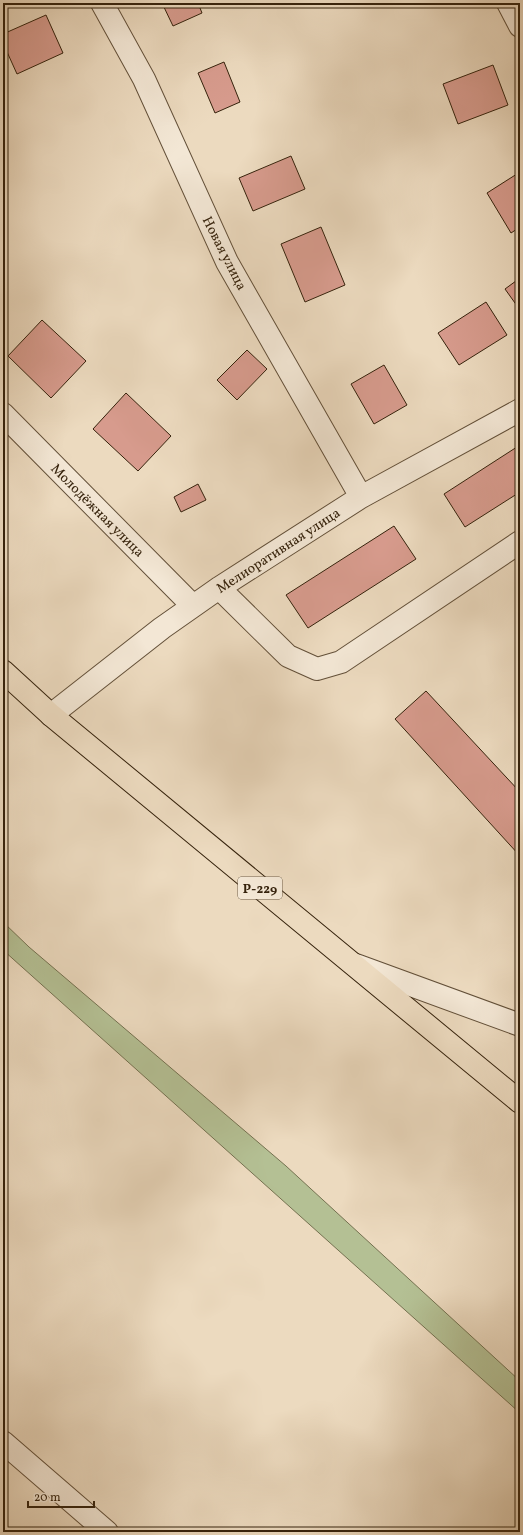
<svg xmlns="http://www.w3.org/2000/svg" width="523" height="1535" font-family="Vollkorn,serif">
<rect width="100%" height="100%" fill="#ecdabf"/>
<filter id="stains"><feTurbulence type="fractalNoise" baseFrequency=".005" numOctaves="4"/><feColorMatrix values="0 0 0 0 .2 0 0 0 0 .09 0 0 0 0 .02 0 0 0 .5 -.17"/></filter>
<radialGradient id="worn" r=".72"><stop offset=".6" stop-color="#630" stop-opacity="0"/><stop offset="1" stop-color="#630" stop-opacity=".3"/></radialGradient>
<!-- green -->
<path fill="#b4c094" stroke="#747150" d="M3,922L29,947L286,1166L520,1381V1413L3,950Z"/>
<!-- building -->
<path fill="#d79b8d" stroke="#35220c" d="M162,3H198L202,13L173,26Z
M46,15L63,53L17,74L3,43V34Z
M224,62L240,102L215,113L198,73Z
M493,65L508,105L458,124L443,84Z
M291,156L305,189L253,211L239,178Z
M520,172V227L511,233L487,193Z
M321,227L345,285L305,302L281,244Z
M520,278V310L505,289Z
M486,302L507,335L459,365L438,333Z
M42,320L86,361L51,398L8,356Z
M247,350L267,369L237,400L217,380Z
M384,365L407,405L374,424L351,384Z
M126,393L171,436L138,471L93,429Z
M520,445V492L465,527L444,494Z
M198,484L206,500L181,512L174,497Z
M394,526L416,559L308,628L286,595Z
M426,691L520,792V856L395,719Z"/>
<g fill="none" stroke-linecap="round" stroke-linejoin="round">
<!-- minor casing -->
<g stroke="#635039" stroke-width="24">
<path id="minor" d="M102,3L144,79L227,262L361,497
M508,3L520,26
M3,414L193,606
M219,588L288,656L317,669L341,662L520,542
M51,715L162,628L219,588L361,497L520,410
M356,965L520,1025
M3,1442L107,1532"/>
</g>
<!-- major casing -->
<g stroke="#35220c" stroke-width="24">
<path id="major" d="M3,671L51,715L520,1102"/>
</g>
<!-- minor -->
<use href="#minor" stroke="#f3e7d5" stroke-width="22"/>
<!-- major -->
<use href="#major" stroke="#ecdabf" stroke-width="22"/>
</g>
<g text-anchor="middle" stroke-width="3.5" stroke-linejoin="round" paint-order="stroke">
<!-- shield labels -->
<rect fill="#f3e7d5" stroke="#6e5d48" stroke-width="1" x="238" y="877" width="44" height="22" rx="3"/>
<g font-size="13" font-weight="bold" fill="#35220c">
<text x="260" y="893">Р-229</text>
</g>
<!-- street labels -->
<g font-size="14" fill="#35220c" stroke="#f3e7d5">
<text transform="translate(225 253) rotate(63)" y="5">Новая улица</text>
<text transform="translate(98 510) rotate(45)" y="5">Молодёжная улица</text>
<text transform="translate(278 550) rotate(-33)" y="5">Мелиоративная улица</text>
</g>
</g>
<!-- margin -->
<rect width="523" height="1535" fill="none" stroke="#ecdabf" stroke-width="16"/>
<rect x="4" y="4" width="515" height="1527" fill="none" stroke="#35220c" stroke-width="2"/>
<rect x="8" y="8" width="507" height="1519" fill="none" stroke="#35220c"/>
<!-- scale -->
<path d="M28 1501v6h66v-6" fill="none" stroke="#35220c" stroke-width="2"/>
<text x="34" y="1501" font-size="12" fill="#35220c" stroke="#f3e7d5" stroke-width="3" paint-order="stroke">20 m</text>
<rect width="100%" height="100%" filter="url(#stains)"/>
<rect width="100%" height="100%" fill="url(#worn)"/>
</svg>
